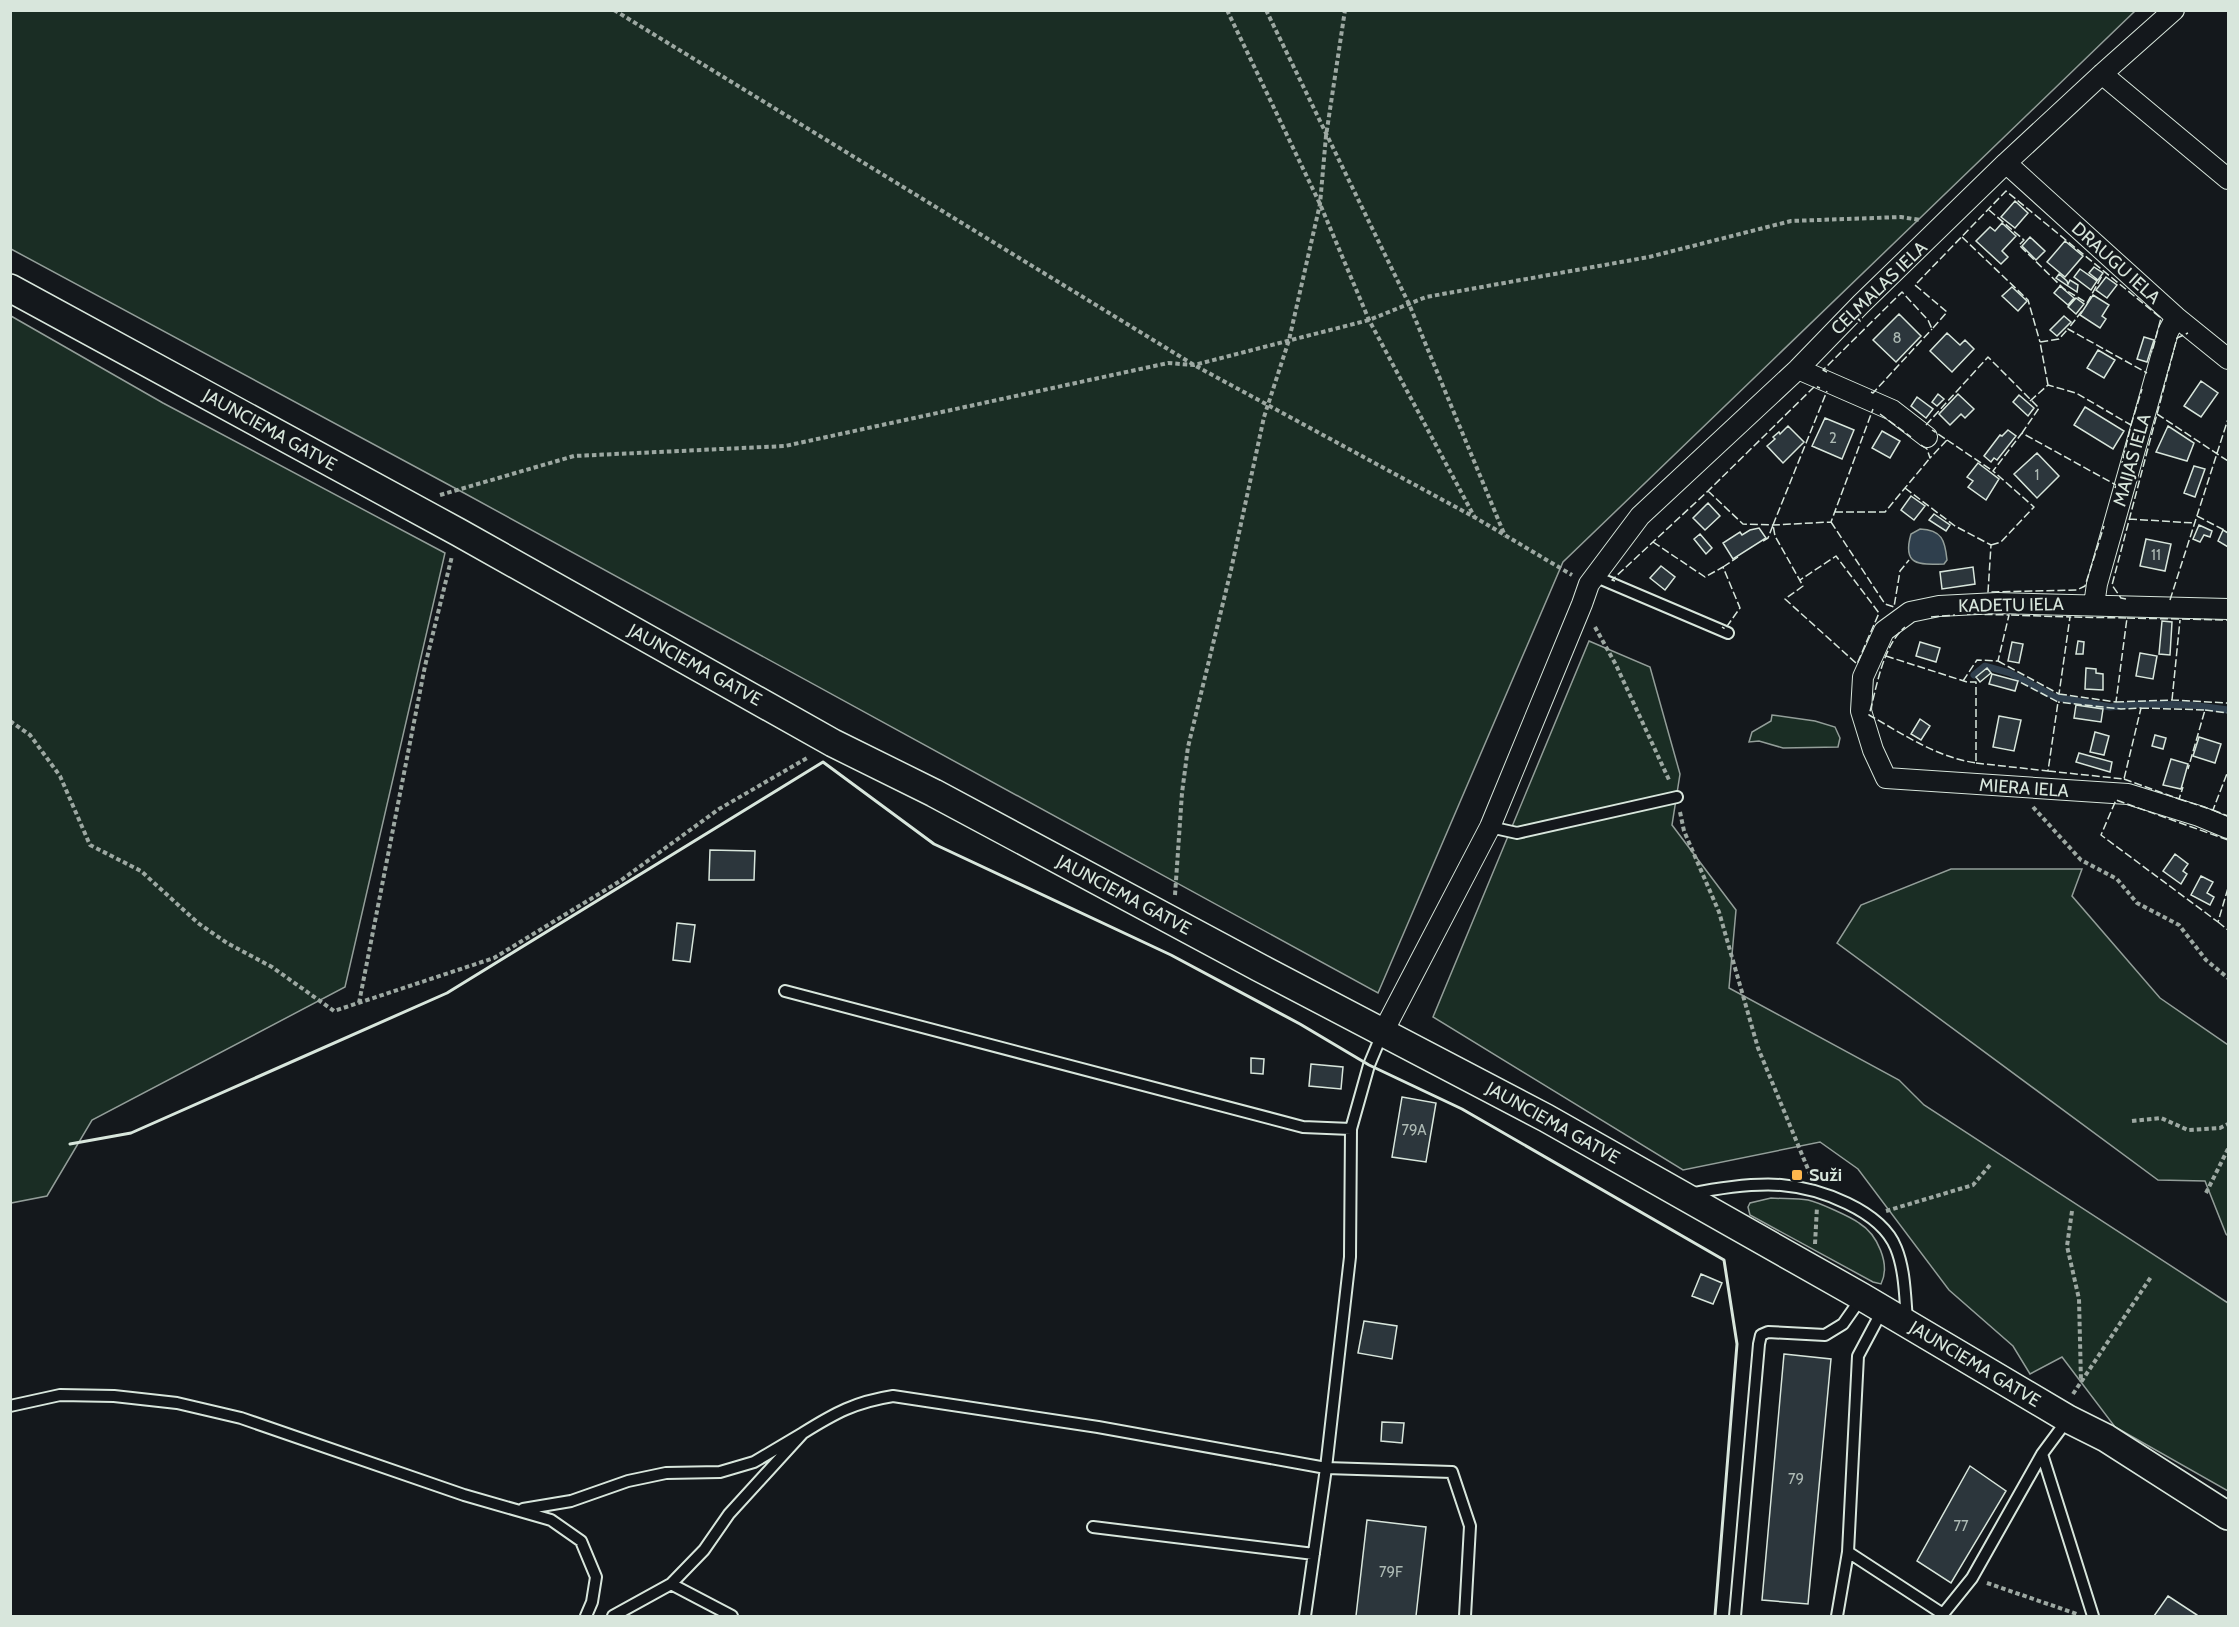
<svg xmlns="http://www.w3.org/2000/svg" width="2239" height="1627" font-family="Cabin,sans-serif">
<rect width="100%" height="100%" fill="#14181c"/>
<!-- green -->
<path fill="#1a2d24" stroke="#939e99" stroke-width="1.5" d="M10,11L11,10L2135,11L1563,562L1378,993L464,493L11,249Z
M11,316L163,403L445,553L345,987L92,1120L47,1196L11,1203Z
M1589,641L1650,667L1680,774L1672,825L1736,910L1729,988L1899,1080L1924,1105L2228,1303V1491L2115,1427L2062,1357L2030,1374L2013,1346L1949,1290L1858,1169L1820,1142L1683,1170L1433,1017Z
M1772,715L1815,721L1835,727L1840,738L1838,747L1783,748L1759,741L1749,742L1752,732L1771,721Z
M1951,869H2082L2072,896L2160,998L2228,1045V1236L2226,1234L2205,1181L2158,1180L1837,943L1861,905Z
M1771,1198C1783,1199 1796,1198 1808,1200C1818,1202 1851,1217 1859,1223C1877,1234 1891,1264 1881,1284L1873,1282L1750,1215L1748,1207L1750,1203Z"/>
<!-- water -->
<path fill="#2f3f4d" stroke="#939e99" stroke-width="1.5" d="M1920,529C1942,530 1945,540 1947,560L1944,564C1918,565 1902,565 1911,534Z"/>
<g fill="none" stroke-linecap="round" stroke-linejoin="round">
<!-- stream -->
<path stroke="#2f3f4d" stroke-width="7" d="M1974,675L1985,666L2010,673L2055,697L2110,707L2139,704L2191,705L2228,710"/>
</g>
<!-- building -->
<path fill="#2c363c" stroke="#d8e6dc" stroke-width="1.5" d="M2015,201L2028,213L2015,228L2001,217Z
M2002,223L2016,236L2002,251L2008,257L2001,264L1976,241L1990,227L1995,231Z
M2030,237L2045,251L2036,260L2022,246Z
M2065,241L2083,256L2065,277L2047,262Z
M2094,267L2103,273L2098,280L2089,273Z
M2080,269L2097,281L2091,290L2074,277Z
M2059,274L2067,281L2068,284L2070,280L2078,285L2077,292L2056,278Z
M2106,277L2117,285L2107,298L2096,290Z
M2060,286L2074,298L2068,305L2054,293Z
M2012,287L2027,301L2018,311L2002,296Z
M2093,295L2109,305L2102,316L2106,319L2100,328L2080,315Z
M2076,298L2084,304L2076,314L2068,307Z
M1899,314L1921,336L1896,362L1873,340Z
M2064,316L2071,322L2057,336L2050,330Z
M1947,333L1960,345L1965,340L1974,349L1952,372L1930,351Z
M2144,337L2154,340L2147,362L2137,359Z
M2098,350L2115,360L2104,378L2087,368Z
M2201,381L2218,393L2201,417L2184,406Z
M1938,394L1944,399L1937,406L1932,402Z
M1958,394L1974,409L1965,418L1961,414L1950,425L1939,414Z
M2019,395L2034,408L2028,416L2013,402Z
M1917,397L1933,409L1926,418L1911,406Z
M2085,407L2124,431L2113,449L2074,425Z
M1825,418L1854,430L1842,459L1812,446Z
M1788,426L1804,442L1783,463L1767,446L1775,439L1773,437L1779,432L1780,434Z
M2168,426L2194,443L2187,461L2156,452Z
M2008,430L2016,436L1997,460L1994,458L1991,462L1984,456L2000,435L2002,436Z
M1882,431L1900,441L1890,458L1872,448Z
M2037,453L2059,476L2037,498L2014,474Z
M1978,463L1999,479L1986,500L1968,487L1973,481L1967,477Z
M2194,466L2205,469L2195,497L2184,493Z
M1911,496L1925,506L1914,520L1901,510Z
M1708,503L1720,516L1705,530L1693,518Z
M1934,514L1950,525L1946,531L1929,520Z
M2199,525L2212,531L2210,537L2204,535L2200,542L2193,539Z
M1759,528L1766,538L1733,559L1723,543L1740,532L1742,535L1750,530Z
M2223,530L2228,533V547L2218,541Z
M1700,534L1712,548L1706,554L1694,539Z
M2146,539L2171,544L2165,571L2140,566Z
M1661,566L1675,577L1665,590L1650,578Z
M1973,567L1975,584L1942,589L1940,572Z
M2162,621L2172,622L2170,655L2159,654Z
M2078,641L2084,642L2083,654H2076Z
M1920,642L1940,648L1936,662L1916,656Z
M2012,642L2023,644L2019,663L2008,661Z
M2140,653L2157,656L2153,679L2136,676Z
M1987,668L1991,673L1980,682L1976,677Z
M2086,668L2096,669V673L2103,674V690L2085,689Z
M1992,674L2018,681L2015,691L1989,684Z
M2076,705L2103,709L2101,722L2074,718Z
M1999,716L2021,720L2014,751L1993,747Z
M1920,719L1930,726L1921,740L1911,734Z
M2095,732L2109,736L2104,755L2090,752Z
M2155,735L2166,738L2163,749L2152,746Z
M2199,737L2221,744L2215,763L2193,756Z
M2079,753L2112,762L2110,772L2076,762Z
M2171,759L2188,764L2181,789L2163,785Z
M710,850L755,851L754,880H709Z
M2175,854L2188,864L2183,871L2187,874L2181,884L2163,871Z
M2201,876L2213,882L2207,893L2214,897L2210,905L2191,895Z
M677,923L695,925L690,962L673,960Z
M1251,1058L1264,1059L1263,1074L1251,1073Z
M1311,1064L1343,1067L1341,1089L1309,1086Z
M1402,1097L1436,1103L1426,1162L1392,1157Z
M1701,1274L1722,1283L1713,1304L1692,1296Z
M1364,1321L1397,1326L1392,1359L1358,1353Z
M1784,1354L1831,1359L1808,1604L1762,1600Z
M1382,1422L1404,1423L1402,1443L1381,1441Z
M1970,1466L2006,1491L1951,1583L1917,1561Z
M1367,1520L1426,1527L1416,1616H1356Z
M2168,1596L2197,1615V1616H2154Z"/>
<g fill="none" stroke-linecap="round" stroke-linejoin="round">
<!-- lane casing -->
<g stroke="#d8e6dc" stroke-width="14">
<path id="lane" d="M1594,576L1728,633
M1490,827L1517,833L1677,797
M785,991L1303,1127L1351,1129
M1690,1194C1719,1188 1750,1183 1781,1185C1819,1188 1881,1210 1896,1248C1905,1270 1905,1297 1907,1320
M1883,1309L1858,1356L1848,1552L1943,1614L1972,1578L2042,1454L2068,1419
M10,1406L60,1395L114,1396L177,1403L241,1418L464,1495L551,1520L581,1541L596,1577L592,1602L586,1616
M803,1433C835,1413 855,1402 893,1396L1098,1427L1326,1468L1452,1472L1470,1526L1465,1616
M2042,1454L2093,1616
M523,1509L571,1501L628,1481L666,1473L720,1472L754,1462L803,1433L729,1514L704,1550L671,1584L613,1616
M1093,1527L1314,1554
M671,1584L732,1616
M1305,1616L1326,1468L1350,1257L1351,1129L1369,1065L1382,1034
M1735,1616L1759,1344L1761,1335L1768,1332L1825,1335L1843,1324L1862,1297
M1837,1616L1848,1552"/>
</g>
<!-- street casing -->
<g stroke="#d8e6dc" stroke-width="22">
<path id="street" d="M2102,74L2228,179
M2006,163L2176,317L2228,359
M1798,369L1892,410L1927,437
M2094,605L2097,584L2168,332L2176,317
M2228,609L1997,603L1939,606L1910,612L1884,631L1863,677L1861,711L1873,750L1886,778L2128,794L2199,816L2228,828
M1383,1032L1490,827L1582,604L1589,584L1640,516L1798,369L1861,304L2006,163L2102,74L2174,10"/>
</g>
<!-- secondary casing -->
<g stroke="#d8e6dc" stroke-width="30">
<path id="secondary" d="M10,288L458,532L833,743L934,793L1260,968L1546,1118L1862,1297L2068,1419L2106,1438L2228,1516"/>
</g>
<!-- path -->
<path stroke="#9da8a2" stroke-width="4" stroke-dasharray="4.5 3" stroke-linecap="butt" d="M614,10L1194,365L1476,518L1572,575
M1227,10L1320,204L1369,320L1475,518
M1266,10L1409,304L1505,536
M440,495L574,456L785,446L1168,363L1194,365L1369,320L1426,297L1649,257L1791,221L1901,217L1920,220
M1595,627L1616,665L1670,782
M10,721L30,735L60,776L90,845L141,871L198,923L227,943L272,967L334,1011L494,958L620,881L719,809L809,757
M2033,807L2081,860L2117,879L2137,903L2179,925L2206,960L2228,978
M1680,812L1684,831L1719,912L1758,1048L1810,1174
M1175,895L1182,793L1188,747L1231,570L1264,417L1289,340L1320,204L1326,136L1345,10
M359,1003L425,666L452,556
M2132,1121L2161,1118L2188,1130L2220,1128L2228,1124
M2206,1193L2228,1149
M1886,1211L1973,1185L1990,1165
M2072,1211L2067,1246L2079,1299L2081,1382
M1815,1244L1817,1207
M2073,1394L2151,1277
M1987,1583L2077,1614"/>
<!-- lane -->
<use href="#lane" stroke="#14181c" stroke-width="10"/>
<!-- street -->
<use href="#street" stroke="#14181c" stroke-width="20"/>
<!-- secondary -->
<use href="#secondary" stroke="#14181c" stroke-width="27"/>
<!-- fence -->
<path stroke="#d8e6dc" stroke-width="1.5" stroke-dasharray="8 3" stroke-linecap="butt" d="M1989,210L2024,240L2019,245L2064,289L2087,303L2103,274
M1962,237L2028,300L2040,342
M2082,311L2068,329L2147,373
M1827,372L1823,370L1902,292L1928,320L1932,329L1947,312L1915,285L2006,191L2161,318L2152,352
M2048,385L2040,342L2059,339L2068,329
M1871,392L1873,393L1932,329
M2030,401L2048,385L2076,393L2131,425L2122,463
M1880,414L1911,437
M2157,414L2228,461
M1926,425L1988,357L2039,408L2022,433
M2131,425L2142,389
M1947,440L1993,471
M1921,445L1927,449L1930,458L1947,440L1932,430
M1905,488L1955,526L1991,545L1988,592L2077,590L2085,586L2104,526
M1708,491L1743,524L1773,525L1831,522L1873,409
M1835,512H1885L1930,458
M2197,516L2226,531
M2129,519L2194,523
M1831,522L1885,604L1894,607L1900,571L1909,560
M1773,525L1827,391
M1763,541L1768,538L1773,525L1775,536L1803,586L1785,599L1857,664L1879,613L1836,556L1800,580
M1653,542L1705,577L1723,567L1740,608L1725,629L1722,627
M1991,545L2001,542L2034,507L1993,471L2022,433L2116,485L2115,488
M1723,567L1738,557
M1615,581L1612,580L1708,491L1815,386L1820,388
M2126,599L2121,598L2112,585L2177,338L2188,333
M2170,600L2228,419
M1931,617L1955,615
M2127,618L2228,620
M1886,656L1967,682H1976V763C1936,757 1903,734 1869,715C1877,687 1882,647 1905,627
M1998,661L2059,694L2070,617L2009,615
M1963,681L1977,660L1998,661L2009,615L1967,614
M2059,694L2116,702L2127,618L2070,617
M2172,700L2180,620
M2116,702L2172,700L2228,703
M2141,708L2205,710L2188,769
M2205,710L2228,713
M1976,763L2048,771L2058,702L2018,681
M2048,771L2124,779L2141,708L2121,709L2058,702
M2124,779L2179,799L2183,787
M2179,799L2213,810L2228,771
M2213,810L2228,816
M2228,840L2116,800L2101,835L2218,922L2228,888
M2218,922L2228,930"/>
<!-- wall -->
<path stroke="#d8e6dc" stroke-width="3" d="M70,1144L131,1133L447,993L823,762L934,844L1171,955L1300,1024L1369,1065L1462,1109L1724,1260L1737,1344L1715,1616"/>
</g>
<!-- markers -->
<rect fill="#ffb74d" stroke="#14181c" stroke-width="2" x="1791" y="1169" width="12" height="12" rx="3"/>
<g text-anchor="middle" stroke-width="4.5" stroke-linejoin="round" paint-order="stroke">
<!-- number labels -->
<g font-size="15" fill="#adbab4">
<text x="1897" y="343">8</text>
<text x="1833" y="443">2</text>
<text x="2037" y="480">1</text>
<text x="2156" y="560">11</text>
<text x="1414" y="1135">79A</text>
<text x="1796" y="1484">79</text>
<text x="1961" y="1531">77</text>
<text x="1391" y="1577">79F</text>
</g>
<!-- street labels -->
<g font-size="18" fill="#d8e6dc" stroke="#14181c">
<text transform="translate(2116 263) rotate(42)" y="6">DRAUGU IELA</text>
<text transform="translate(1879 288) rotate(-44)" y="6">CEĻMALAS IELA</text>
<text transform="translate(270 430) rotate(29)" y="6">JAUNCIEMA GATVE</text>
<text transform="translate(2132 460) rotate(-74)" y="6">MAIJAS IELA</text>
<text transform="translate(2011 605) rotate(-1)" y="6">KADETU IELA</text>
<text transform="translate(695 665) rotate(29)" y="6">JAUNCIEMA GATVE</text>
<text transform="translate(2024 788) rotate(4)" y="6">MIERA IELA</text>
<text transform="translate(1124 895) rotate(28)" y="6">JAUNCIEMA GATVE</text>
<text transform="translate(1553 1123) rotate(29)" y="6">JAUNCIEMA GATVE</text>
<text transform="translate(1975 1364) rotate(31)" y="6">JAUNCIEMA GATVE</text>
</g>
<!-- poi labels -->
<g font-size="18" font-weight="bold" fill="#d8e6dc" stroke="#14181c" text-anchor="start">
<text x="1809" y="1181">Suži</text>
</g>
</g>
<!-- border -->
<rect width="2239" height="1627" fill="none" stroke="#d8e6dc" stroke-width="24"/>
</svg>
